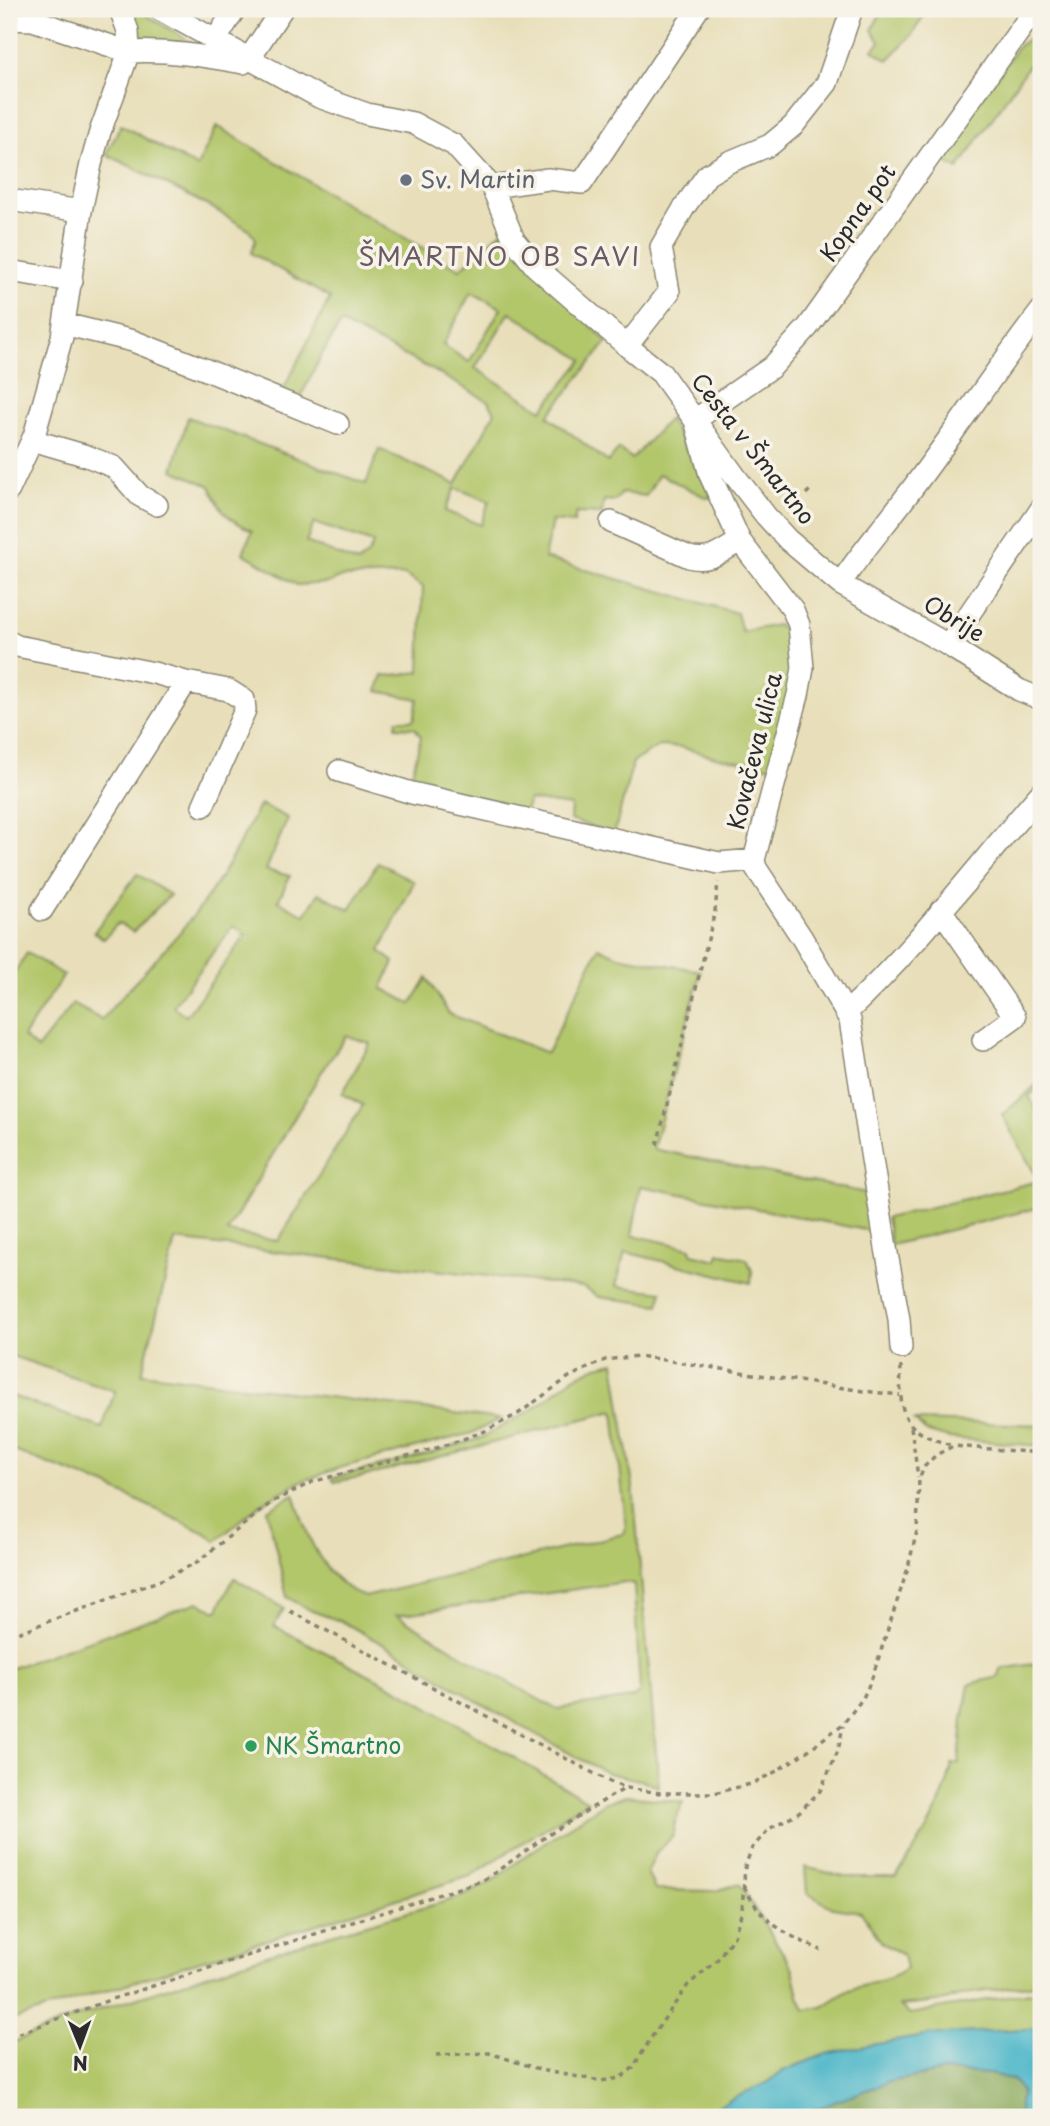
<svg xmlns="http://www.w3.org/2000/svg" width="1050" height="2126" font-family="'Playpen Sans',sans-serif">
<rect width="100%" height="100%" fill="#f7f3e8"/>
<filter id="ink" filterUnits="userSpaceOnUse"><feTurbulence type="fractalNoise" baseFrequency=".0143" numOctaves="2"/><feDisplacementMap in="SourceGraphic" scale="14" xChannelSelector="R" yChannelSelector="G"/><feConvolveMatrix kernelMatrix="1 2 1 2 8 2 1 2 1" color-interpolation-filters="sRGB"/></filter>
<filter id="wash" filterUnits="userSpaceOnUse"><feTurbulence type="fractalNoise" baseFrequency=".00686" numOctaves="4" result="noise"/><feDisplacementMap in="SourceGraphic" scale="28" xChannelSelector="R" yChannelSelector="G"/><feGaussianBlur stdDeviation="1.57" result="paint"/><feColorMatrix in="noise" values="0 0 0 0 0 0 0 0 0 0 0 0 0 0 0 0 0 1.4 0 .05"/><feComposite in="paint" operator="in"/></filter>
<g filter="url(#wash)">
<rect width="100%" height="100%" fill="#e8dfba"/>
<!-- green -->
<path fill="#b2c66a" stroke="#6e784a" stroke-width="2" fill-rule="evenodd" d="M129,9H136L198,46L138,42Z
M883,9H928L911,36L888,60L873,50L880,42L872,30Z
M1041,31V47L958,169L948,163L941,155L1018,46Z
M121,125L197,167L217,126L356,210L460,269L502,231L607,342L548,416L608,462L619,449L632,459L669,419L713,497L707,498L659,474L646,496L622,493L615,501L604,500L602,514L576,513L574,523L552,521L544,558L737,613L742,632L777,625L787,632L794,641L796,660L773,767L716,757L680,747L659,746L633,762L614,834L570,820L571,806L529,800L525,811L420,789L386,775L380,766L411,778L421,737L415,728L396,727L397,720H414L418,699L377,691L383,676L420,672L423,587L405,575L342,577L328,583L297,585L243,553L252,531C226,517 222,514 210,486L173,470L188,417L366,484L379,449L456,484L495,412L489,402L431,369L341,323L321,356L299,400L280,396L330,298L251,253L256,239L249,230L209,206L106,154ZM471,292L501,308L469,362L443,345ZM510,312L583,360L542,410L475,368ZM455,488L489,501L481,525L445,511ZM314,523L373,543V544L369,553L358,563L306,542Z
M260,804L288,818L266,870L290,876L278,901L305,915L319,893L350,910L378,862L414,882L380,951L394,962L382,988L411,1004L427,978L449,1014L547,1053L599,947L618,956L701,971L653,1149L871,1194L874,1229L870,1231L641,1186L632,1235L691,1248L692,1254L717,1260L719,1253L747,1259L752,1271L751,1283L625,1252L616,1286L662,1292L659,1305L599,1297L583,1287L175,1240L142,1373L501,1419L472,1433L339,1468L297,1483L261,1504L216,1541L207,1534L105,1485L9,1449V1395L102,1428L115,1391L9,1355V981L27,953L64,975L23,1037L37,1049L73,1004L102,1020C132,982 168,949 198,910C223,877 241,841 260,804ZM233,926L246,935L186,1016L173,1006ZM346,1036L370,1043L342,1094L363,1105L278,1241L227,1232L319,1076Z
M137,874L170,895L133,932L118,923L104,939L94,932Z
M1041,1081V1087L1029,1096L1041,1119V1207L891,1245L886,1218L1039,1181L1002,1115Z
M614,1362L633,1486L659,1787L644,1781L608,1773L582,1760L475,1700L401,1654L343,1622L312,1611L287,1597L267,1510L294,1494C304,1527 316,1564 345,1586C351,1591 359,1593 365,1597L623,1534L626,1525L614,1411L370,1475L334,1482L332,1478L425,1455L481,1438L533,1409L574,1377L597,1366ZM625,1582L634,1584L640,1692L632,1698L556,1709L497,1676L397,1615Z
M915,1421L1041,1425V1446L949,1438L925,1431Z
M234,1578L284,1608L274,1626L399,1690L588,1801L470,1876L9,2021V1669L198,1602L217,1611Z
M1041,1663V1983L972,1993L938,2002L900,2006L910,2014L1041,1990V2028L931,2035L871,2045L826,2054L783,2071L766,2083L721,2104L705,2117H9V2044L65,2021L328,1935L461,1897L491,1882L525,1856L606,1802L626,1796L683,1802L675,1821L673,1836L657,1852L647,1872L655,1890L715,1891L739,1884L793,1969L799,1996L805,2010L822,2007L849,1990L890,1978L906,1968L903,1955L882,1943L861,1912L833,1908L807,1893L805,1867L845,1877H896C920,1842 944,1806 952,1764L959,1763L963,1719L969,1684L999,1677L1001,1669Z"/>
<!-- forest -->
<path fill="#8dab5e" stroke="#5c6b44" stroke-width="2" d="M945,2071L989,2074L1012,2079L1022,2092L1019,2111L1015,2117H795L888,2082Z"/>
<!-- water -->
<path fill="#4ab5c8" stroke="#3a707a" stroke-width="2" d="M1041,2028V2117H1015L1019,2111L1022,2092L1012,2079L989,2074L945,2071L888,2082L795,2117H705L721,2104L766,2083L783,2071L826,2054L871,2045L931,2035Z"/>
</g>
<g filter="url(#ink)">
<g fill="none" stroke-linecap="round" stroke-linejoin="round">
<!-- minor casing -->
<g stroke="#8a8572" stroke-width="24">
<path id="minor" d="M120,9L128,31L129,52C168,50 205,56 243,63
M159,9L319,97L367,114L413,123L454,145L492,187L514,240L535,266L627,346L661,373L735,476L766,516L788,540L840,584L948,645L1019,690L1041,699
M9,19L33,20L129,52L100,132L91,164L81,211L62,337L34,436L9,490
M215,41L235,9
M248,60L282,9
M492,187L548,179L582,183L698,9
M9,200L81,211
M9,271L72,281
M64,324L133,341L204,369L338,424
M627,346L669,292L661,247L685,206L707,175L729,162L770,145L793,126L827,83L852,9
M32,440L87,456L114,467L140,496L157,505
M611,522L689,557C711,563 722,551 740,541
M840,584C859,555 881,530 902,502C950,440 993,373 1041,311
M9,642L17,646L154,673L186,682L42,910
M948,645L1041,509
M186,682L228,690L244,700L245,710L203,806
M339,771L412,793L719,863L754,860
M941,910L1015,1017L983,1040
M846,1013C918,946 977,866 1041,793
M901,1348L899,1319L886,1248L850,1020L802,938L756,868L754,860L798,695L803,668L799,625L793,610L740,541L710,475L695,420L772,367L808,327L1035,9"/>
</g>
<!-- path -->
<path stroke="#8a8572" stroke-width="3.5" stroke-dasharray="5 5" stroke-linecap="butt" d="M806,494L810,490
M657,1145L715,911L718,882
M901,1366C899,1414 901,1431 951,1445
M911,1427L918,1477
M290,1611L610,1782L627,1788L660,1793H714L751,1784L775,1772L807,1751L843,1724L863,1698L872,1678L907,1571L917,1531L919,1479L925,1466L936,1455L953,1446L1041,1453
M9,1636L166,1578L197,1562L272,1502L312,1482L440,1447L483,1432L518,1414L569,1377L605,1360L638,1356L863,1391L900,1395
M744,1886C762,1923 785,1934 821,1950
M9,2037L112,1999L481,1881C502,1869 520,1854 541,1840C568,1822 597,1804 626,1788
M436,2055L489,2053L545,2071L601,2081L620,2078L633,2068L651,2038L688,1985L717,1960L734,1936L742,1911L745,1866L752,1848L769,1829L799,1812L820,1791L838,1751L843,1726"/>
<!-- minor -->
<use href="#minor" stroke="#fff" stroke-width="21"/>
</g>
</g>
<!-- markers -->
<circle fill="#6b7280" stroke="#f7f3e8" stroke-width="2.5" cx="406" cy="180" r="7"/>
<circle fill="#2e9e5b" stroke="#f7f3e8" stroke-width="2.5" cx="251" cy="1746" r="7"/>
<g text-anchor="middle" stroke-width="7" stroke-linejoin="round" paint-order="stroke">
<!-- worship labels -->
<g font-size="23" fill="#5b616d" stroke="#f7f3e8" text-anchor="start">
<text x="420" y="188">Sv. Martin</text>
</g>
<!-- street labels -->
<g font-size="23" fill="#2b2b2b" stroke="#f7f3e8">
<text transform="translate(858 213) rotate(-55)" y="8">Kopna pot</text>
<text transform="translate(753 449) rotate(52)" y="8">Cesta v Šmartno</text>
<text transform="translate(954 619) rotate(31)" y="8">Obrije</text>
<text transform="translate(755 751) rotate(-76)" y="8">Kovačeva ulica</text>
</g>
<!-- leisure labels -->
<g font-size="23" fill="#27864d" stroke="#f7f3e8" text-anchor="start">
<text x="265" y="1754">NK Šmartno</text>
</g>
<!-- quarter labels -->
<g font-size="26" letter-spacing="2" fill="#6a5a61" stroke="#f7f3e8">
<text x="500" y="266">ŠMARTNO OB SAVI</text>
</g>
</g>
<!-- margin -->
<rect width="1050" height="2126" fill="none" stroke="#f7f3e8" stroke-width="35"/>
<!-- north arrow -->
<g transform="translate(80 2046) rotate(179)" stroke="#f7f3e8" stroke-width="5" paint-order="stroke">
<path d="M0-5L12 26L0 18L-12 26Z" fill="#2b2b2b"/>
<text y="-10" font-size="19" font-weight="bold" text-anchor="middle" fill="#2b2b2b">N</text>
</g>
</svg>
